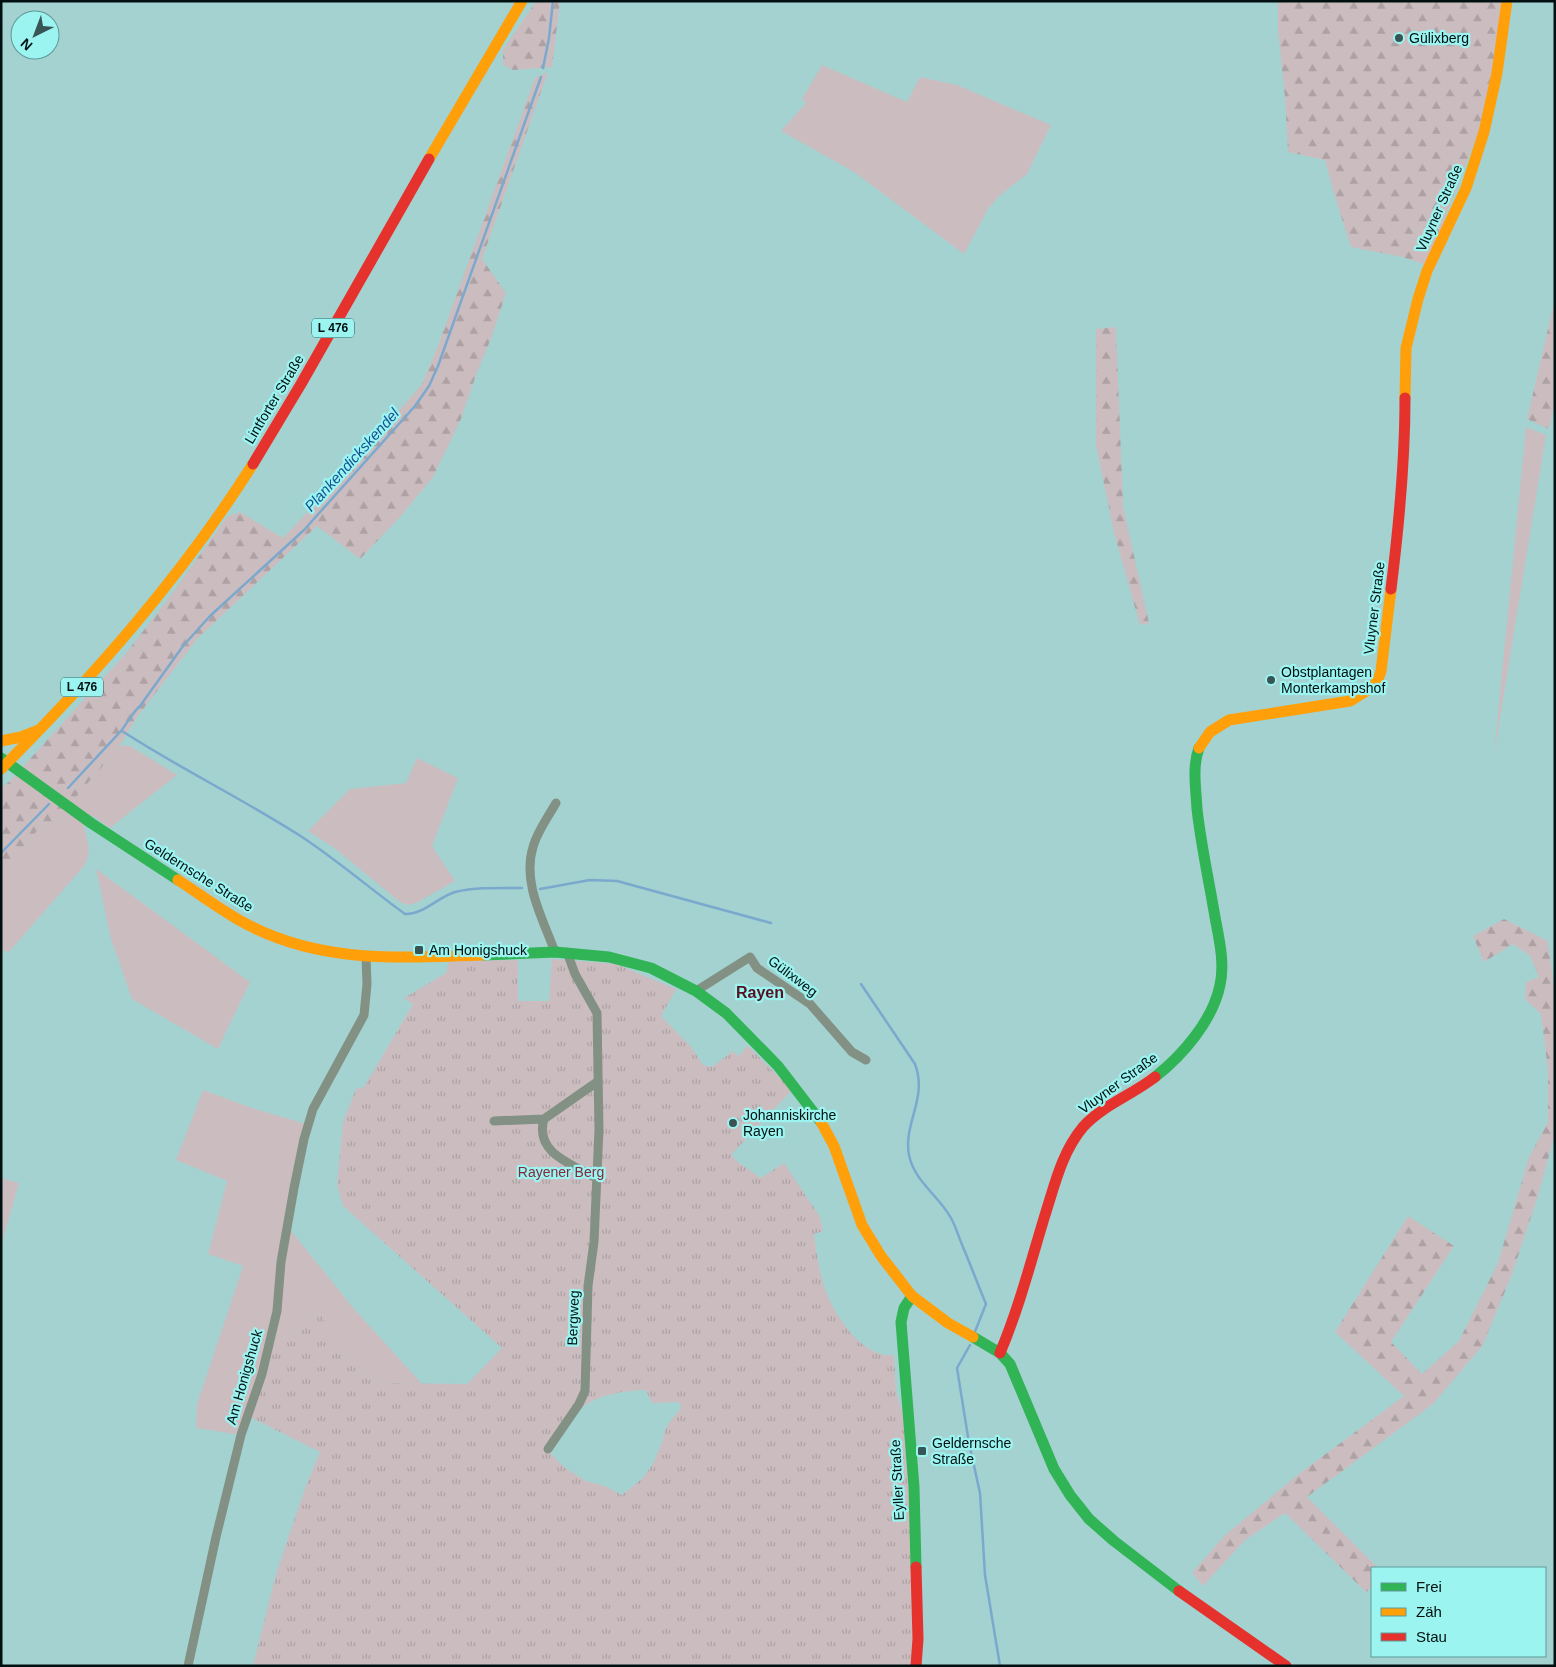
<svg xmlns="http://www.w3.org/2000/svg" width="1556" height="1667" font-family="Helvetica,sans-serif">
<defs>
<pattern id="forest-firs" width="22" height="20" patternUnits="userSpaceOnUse" patternTransform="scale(1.25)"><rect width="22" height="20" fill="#cbbdbf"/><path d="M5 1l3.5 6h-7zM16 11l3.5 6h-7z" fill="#ada1a3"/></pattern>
<pattern id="park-tufts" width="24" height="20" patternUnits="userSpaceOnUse" patternTransform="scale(1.25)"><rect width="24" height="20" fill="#cbbdbf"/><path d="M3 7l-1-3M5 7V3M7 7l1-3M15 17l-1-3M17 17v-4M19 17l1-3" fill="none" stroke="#ada1a3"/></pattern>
</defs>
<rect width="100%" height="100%" fill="#a3d2d1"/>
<!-- grass -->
<path fill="#cbbdbf" d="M822,65L907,102L920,77L957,85L1051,125L1027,174L999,196L988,209L964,254L854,172L781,131L806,103L802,99Z
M1526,427L1546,435L1494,755Z
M124,745L130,746L177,775L110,828L93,816L83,824C87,839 93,852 84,866L9,952L1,950V872L43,824L68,818L75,798L119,747Z
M417,758L458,778L432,846L455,881L416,903L408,905L400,902L333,847L308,831L350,789L406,783Z
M96,869L250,982L218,1049L132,999L111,939Z
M203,1090L255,1109L303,1123L309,1140L304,1139L288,1227L355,1310L422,1384L378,1383L354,1365L318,1311L299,1333L270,1343L241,1435L196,1428L197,1404L243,1266L208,1254L227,1181L176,1160Z
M1,1178L19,1183L1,1246Z"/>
<!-- forest -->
<path fill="url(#forest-firs)" d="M536,1H560L552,67L513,70L503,65V50Z
M1278,1H1501L1495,59L1478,133L1427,265L1402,257L1351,247L1334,194L1325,160L1288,152L1285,98L1278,30Z
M548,72L482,259L506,293L492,336L476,375L461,419L433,477L401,516L360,559L317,526L198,638L137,717L119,747L75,798L68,818L43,824L1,872V788L10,781L126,653L168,599L227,517L240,512L283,538L344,474L422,384L439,343L535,78Z
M1555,299V404L1549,429L1527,419Z
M1116,327L1123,506L1149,623L1140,625L1114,533L1096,445V329Z
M1504,919L1548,941L1555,994V1134L1537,1199L1512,1274L1483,1345L1433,1404L1307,1497L1378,1568H1372V1587L1366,1592L1285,1513L1244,1541L1203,1586L1192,1573L1224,1536L1300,1473L1404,1396L1335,1332L1408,1216L1454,1246L1391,1342L1422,1374L1459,1341L1498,1263L1529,1157L1548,1122V1070L1541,1014L1525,999L1526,982L1539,977L1530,956L1513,944L1484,962L1473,936Z"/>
<!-- park -->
<path fill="url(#park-tufts)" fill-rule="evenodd" d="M552,959L616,964L676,989L661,1016L691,1047L703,1065L712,1067L733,1051L738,1056L748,1046L792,1090L731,1155L739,1163L761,1178L784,1163L820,1217L823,1231L814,1234C816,1249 818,1264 822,1279C829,1308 860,1359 894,1355L896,1392L903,1414L919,1636L914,1666H253L276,1574L304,1491L320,1452L248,1416L270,1343L299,1333L318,1311L354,1365L378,1383L467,1384L502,1348L343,1206L337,1184L343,1122L356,1089L364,1087L413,1004L404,998L446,973L449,961L518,960V1001H549ZM646,1390L652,1403L679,1402L681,1408L666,1427L662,1442L653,1464L643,1478L622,1495L605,1486L586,1481L565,1468L546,1449C557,1436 567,1421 579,1410C597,1394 624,1391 646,1390Z"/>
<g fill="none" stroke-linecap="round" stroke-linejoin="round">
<!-- stream -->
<path stroke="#7ba9ce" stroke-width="2.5" d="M543,68L549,38L553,1
M122,731C179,768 241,798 299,835C336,859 369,888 405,914C423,915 438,897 455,892C477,887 499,888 522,888
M68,788L121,731C128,722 132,713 140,706L183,646L210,616L304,530L415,406L429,386L438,366L541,77
M1,853L49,804
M540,889L590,880L617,881L771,923
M861,984L915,1064C928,1099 903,1123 909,1155C914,1181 939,1196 951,1218C956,1227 959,1238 963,1247C971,1266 978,1285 986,1304L974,1334
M970,1345L957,1368L969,1443L980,1493L985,1575L1000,1666"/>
<!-- street -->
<path stroke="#839184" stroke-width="9" d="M555,952C543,919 522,883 533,847C537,832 548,817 556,803
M696,991L750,957L757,968L810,1004L852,1052L866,1060
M494,1121L544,1119
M596,1178C572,1164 534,1153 544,1119L597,1082
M548,1449L579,1404L585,1391L588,1286L594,1242L599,1129L597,1013L575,974L567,952
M188,1666L216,1537L241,1435L262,1374L277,1311L281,1262L294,1188L304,1139L313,1109L364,1015L367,984L366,956"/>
<!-- fast -->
<path stroke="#30b455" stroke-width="11" d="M1,758L91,823L178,880
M483,955L555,952L609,957L651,968L696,991L726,1013L778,1066L821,1122
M1155,1077C1183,1055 1213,1020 1220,985C1225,963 1219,939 1215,917C1209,881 1201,845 1197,809C1196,789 1192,767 1199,748
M912,1296L904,1308L901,1322L914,1487L916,1567
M973,1337L1000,1353L1010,1364L1054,1469L1070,1495L1089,1519L1114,1541L1179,1591"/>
<!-- slow -->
<path stroke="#ff9f0a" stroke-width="11" d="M429,159L522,1
M1405,398L1406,348L1418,299L1427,271L1466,188L1484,132L1497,73L1507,1
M1,741L21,737L39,730
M1199,748L1210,732L1229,720L1350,701L1371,688L1378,680L1381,671L1391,589
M1,769C95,675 182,576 253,464
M178,880C198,893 218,908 239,920C316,964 397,958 483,955
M821,1122L834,1146L862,1225L881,1256L912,1296L948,1323L973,1337"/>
<!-- jam -->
<path stroke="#e5322d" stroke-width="11" d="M253,464L301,384L429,159
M1391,589C1399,525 1405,462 1405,398
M1000,1353C1019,1308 1031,1261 1045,1215C1055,1184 1062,1152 1083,1127C1103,1105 1132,1095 1155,1077
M1179,1591L1286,1666
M916,1666L918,1639L916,1567"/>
</g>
<!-- markers -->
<g fill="#395454" stroke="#9cf4f1" stroke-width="2">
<circle cx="1399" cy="38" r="5"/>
<circle cx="1271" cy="680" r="5"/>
<rect x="414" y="945" width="10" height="10" rx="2.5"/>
<circle cx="733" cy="1123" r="5"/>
<rect x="917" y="1446" width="10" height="10" rx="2.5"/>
</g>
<g text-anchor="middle" stroke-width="4.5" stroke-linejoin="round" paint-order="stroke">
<!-- shield labels -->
<g fill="#9cf4f1" stroke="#2f5454" stroke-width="1">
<rect x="312" y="318.5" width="42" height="19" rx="4"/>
<rect x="61" y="677.5" width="42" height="19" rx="4"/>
</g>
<g font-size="12" font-weight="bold" fill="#001010">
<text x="333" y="332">L 476</text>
<text x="82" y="691">L 476</text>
</g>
<!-- poi labels -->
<g font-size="14" fill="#001010" stroke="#9cf4f1" text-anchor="start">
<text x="1409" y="43">Gülixberg</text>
<text x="1281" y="677">Obstplantagen<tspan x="1281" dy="16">Monterkampshof</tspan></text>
<text x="429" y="955">Am Honigshuck</text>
<text x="743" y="1120">Johanniskirche<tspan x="743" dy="16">Rayen</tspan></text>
<text x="932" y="1448">Geldernsche<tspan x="932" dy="16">Straße</tspan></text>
</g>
<!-- street labels -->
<g font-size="14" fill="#001010" stroke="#9cf4f1">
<text transform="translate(1439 208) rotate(-66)" y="5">Vluyner Straße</text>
<text transform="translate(274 399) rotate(-59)" y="5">Lintforter Straße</text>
<text transform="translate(1374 608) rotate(-83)" y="5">Vluyner Straße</text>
<text transform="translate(199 875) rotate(32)" y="5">Geldernsche Straße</text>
<text transform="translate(793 976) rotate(37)" y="5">Gülixweg</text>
<text transform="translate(1118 1083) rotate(-36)" y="5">Vluyner Straße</text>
<text transform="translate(573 1318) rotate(-88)" y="5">Bergweg</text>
<text transform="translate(244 1377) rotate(-74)" y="5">Am Honigshuck</text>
<text transform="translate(897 1480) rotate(-93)" y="5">Eyller Straße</text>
</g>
<!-- park labels -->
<g font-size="14" fill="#83293a" stroke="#9cf4f1">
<text x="561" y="1177">Rayener Berg</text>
</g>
<!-- water labels -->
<g font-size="15" font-style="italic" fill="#125394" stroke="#9cf4f1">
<text transform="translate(352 460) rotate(-48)" y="5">Plankendickskendel</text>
</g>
<!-- quarter labels -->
<g font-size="16" font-weight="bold" fill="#561121" stroke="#9cf4f1">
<text x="760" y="998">Rayen</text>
</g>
</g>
<!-- border -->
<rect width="1556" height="1667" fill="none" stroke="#001010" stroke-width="5"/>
<!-- legend -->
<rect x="1371" y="1567" width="175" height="90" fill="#9cf4f1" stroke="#5e9997"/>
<rect x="1381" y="1583" width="25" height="8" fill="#30b455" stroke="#5e9997"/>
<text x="1416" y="1592" font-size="15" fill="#001010">Frei</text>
<rect x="1381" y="1608" width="25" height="8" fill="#ff9f0a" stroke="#5e9997"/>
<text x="1416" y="1617" font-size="15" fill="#001010">Zäh</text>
<rect x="1381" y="1633" width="25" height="8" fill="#e5322d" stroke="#5e9997"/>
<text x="1416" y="1642" font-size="15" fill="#001010">Stau</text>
<!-- north arrow -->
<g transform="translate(35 35) rotate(222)"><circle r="24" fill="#9cf4f1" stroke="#5e9997"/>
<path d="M0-4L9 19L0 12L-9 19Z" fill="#395454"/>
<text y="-8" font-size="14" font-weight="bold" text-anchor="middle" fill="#001010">N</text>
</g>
</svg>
